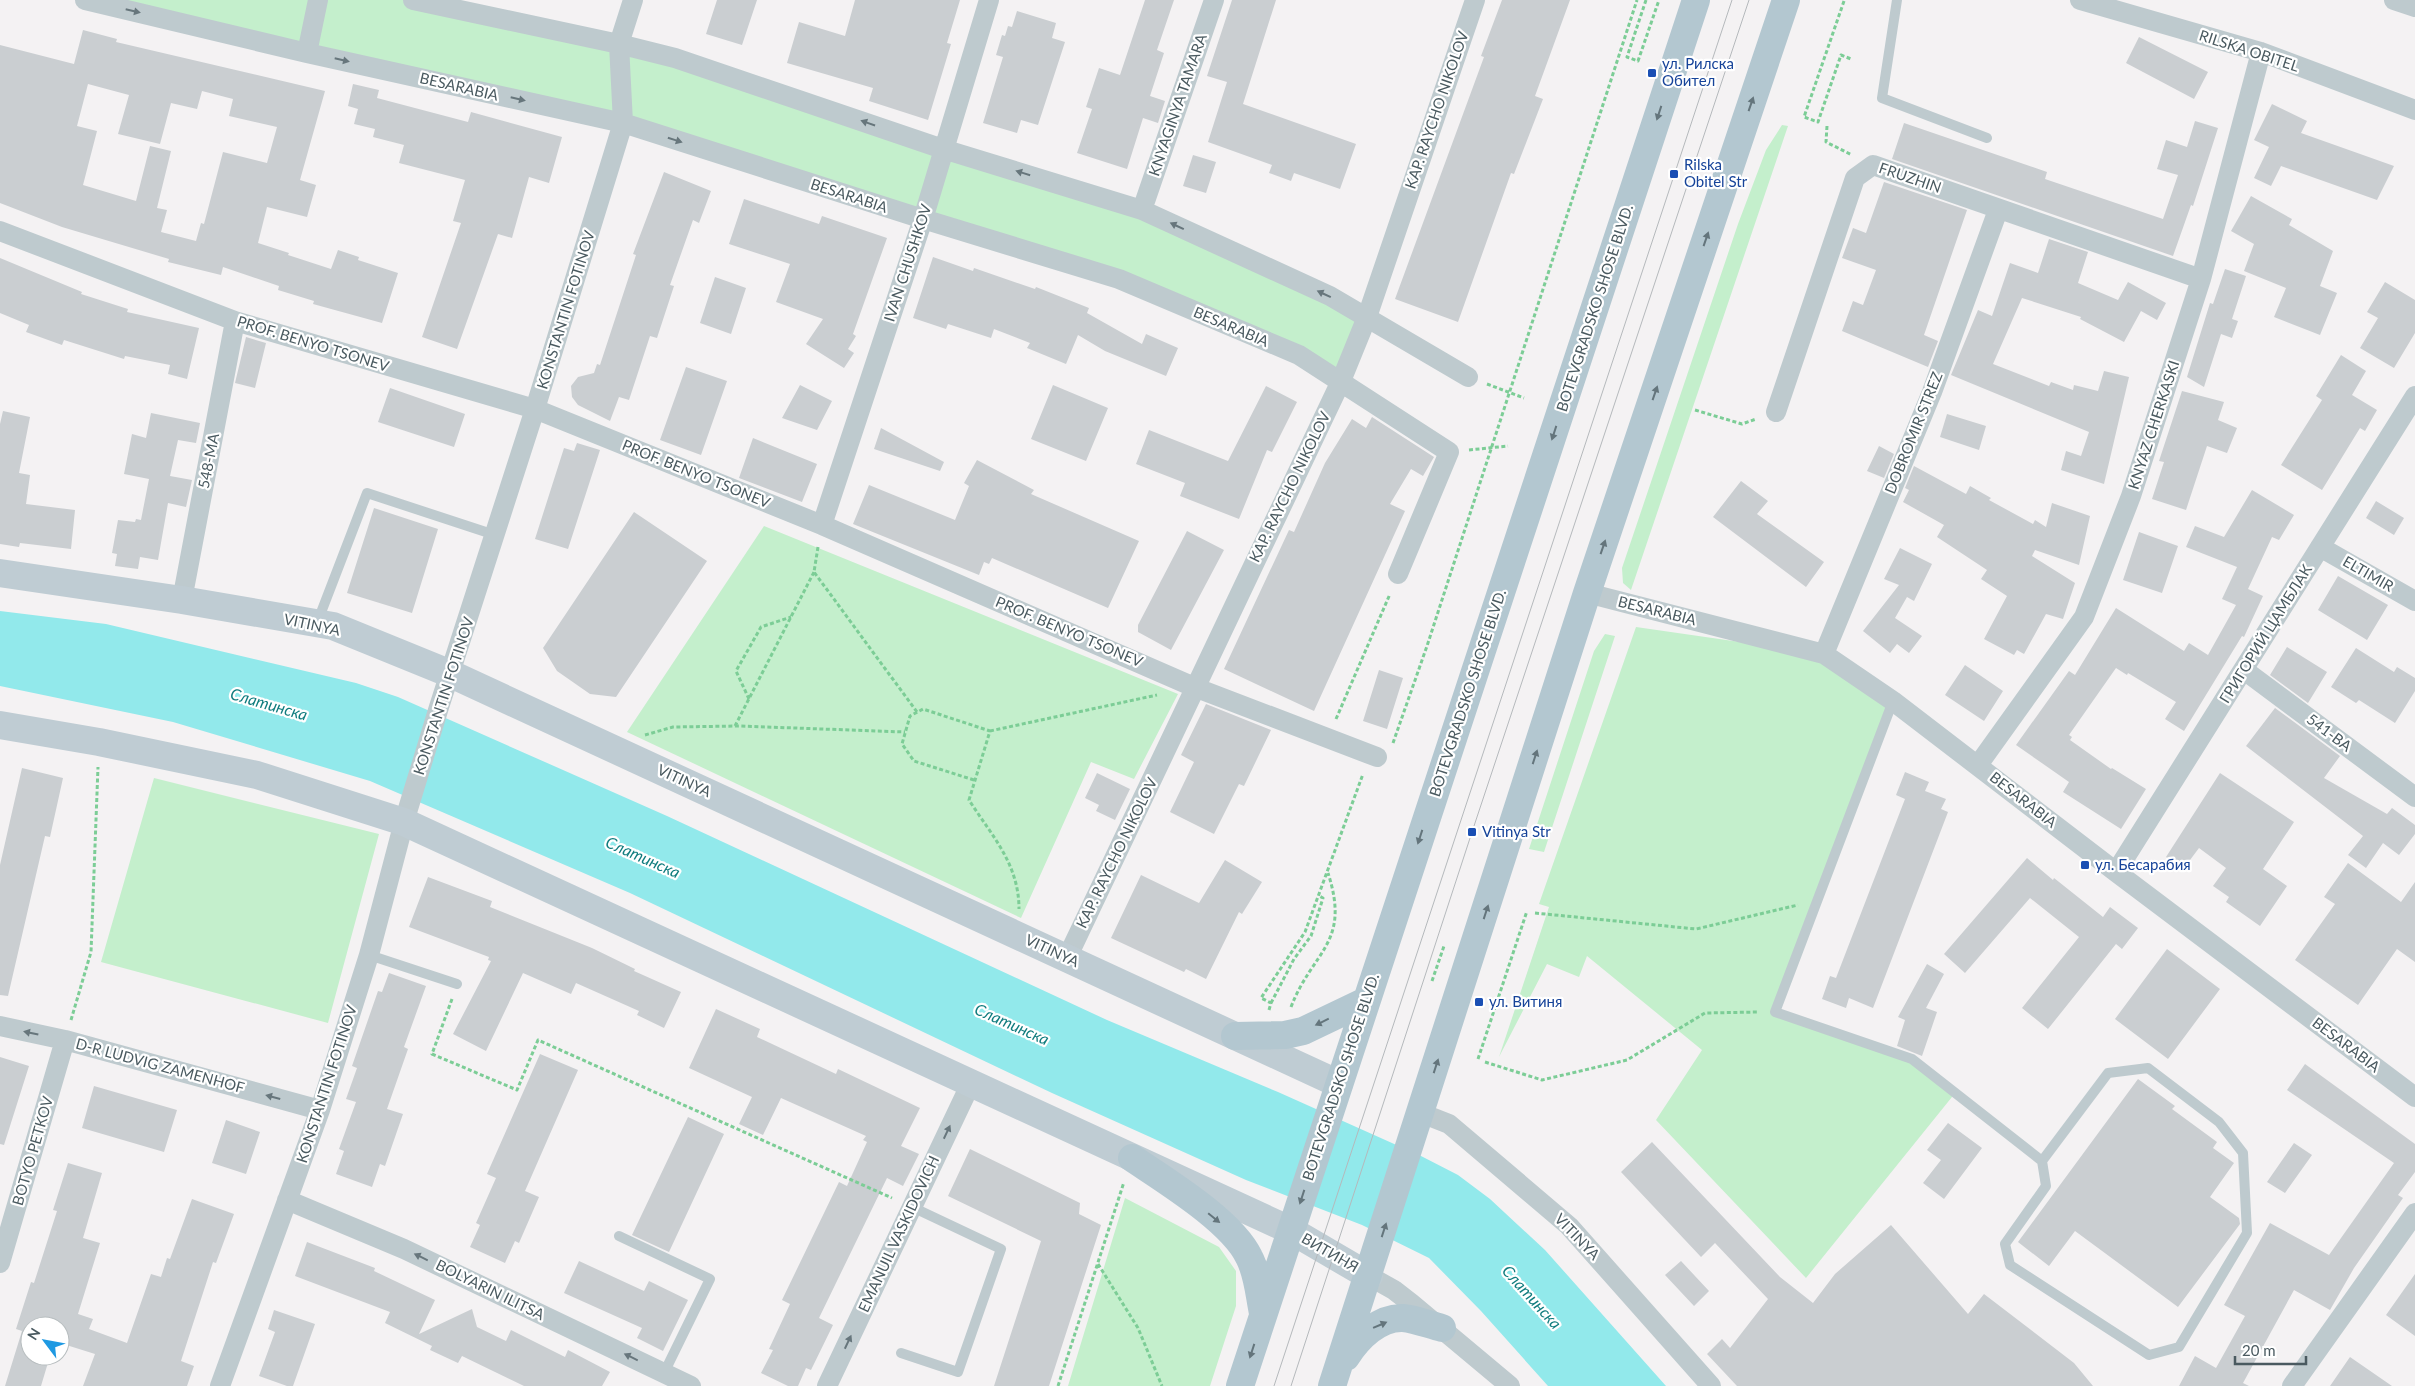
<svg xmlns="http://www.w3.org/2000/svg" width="2415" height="1386" font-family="Lato,sans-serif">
<rect width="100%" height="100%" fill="#f4f2f3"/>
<!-- green -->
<path fill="#c4efcc" d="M85,0H413L619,44L1142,210L1367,317L1341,381L1119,279L623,123Z
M1782,125L1788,126L1631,590L1623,583L1622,568L1738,224L1766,150Z
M764,526L1178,694L1134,779L1091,762L1021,918L627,732Z
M1636,627L1824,654L1893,701L1775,1012L1912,1059L1956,1092L1806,1278L1656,1120L1702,1050L1587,956L1579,977L1547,964L1499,1057L1549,907L1539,904Z
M1605,634L1615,636L1544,852L1529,849L1594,651Z
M154,778L379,834L328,1023L101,962Z
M1125,1198L1219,1247L1236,1271V1306L1210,1386H1068Z"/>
<!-- water -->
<path fill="#92e9eb" d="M0,611L106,624L356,683L398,697L667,816L1107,1020L1278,1092L1421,1156L1458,1175L1490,1199L1545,1250L1666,1386H1548L1481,1311L1429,1258L1362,1225L1246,1180L1052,1093L630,893L370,781L173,722L0,686Z"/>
<!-- building -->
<path fill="#caced1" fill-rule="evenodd" d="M717,0H757L742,45L706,34Z
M855,0H960L947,43L951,44L928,120L869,101L873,88L787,63L799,22L845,36Z
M1145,0H1174L1157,50L1164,53L1150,96L1165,101L1158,123L1143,118L1127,169L1077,153L1092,109L1086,107L1099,68L1120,75Z
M1232,0H1276L1243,104L1356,144L1340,189L1294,173L1291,181L1269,173L1272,165L1208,142L1227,82L1207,76Z
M1502,0H1570L1535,96L1543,99L1514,174L1511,173L1458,322L1395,299L1484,57L1481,56Z
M1017,11L1056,23L1052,38L1065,42L1038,125L1021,120L1017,133L983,123L1003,57L996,55L1002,35L1005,36L1008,26L1012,27Z
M83,30L117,39L116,42L325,91L300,180L316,185L307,217L267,207L258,243L289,253L288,255L331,269L338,250L359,257L358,260L398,273L382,323L313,304L314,301L278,290L279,286L223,267L221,275L168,262L169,259L62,227L0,203V45L74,64ZM88,84L129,95L118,134L160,144L171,103L197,109L202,91L233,99L229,116L277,127L267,163L223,152L204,224L201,223L196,241L161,232L167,210L157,208L171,151L150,146L136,201L83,185L97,131L77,126Z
M2139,37L2208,72L2194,99L2126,63Z
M353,84L379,90L377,98L468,122L471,112L562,137L549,183L529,177L512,238L498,234L457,349L422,337L461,223L453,221L465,180L399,163L404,145L373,137L375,129L354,124L358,109L348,106Z
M2272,104L2307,121L2301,133L2394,166L2377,200L2281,166L2271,186L2254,178L2269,147L2254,140Z
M2195,121L2218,128L2193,206L2191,205L2173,256L1892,159L1904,123L2047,172L2045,179L2163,219L2178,175L2157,169L2166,140L2187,147Z
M1193,155L1216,162L1206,193L1183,186Z
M664,172L711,191L699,223L693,220L670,285L674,286L657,338L650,336L629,400L619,397L610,421L578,405L572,397L571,386L578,377L594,373L597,364L600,365L636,255L633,254Z
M1884,182L1967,210L1924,335L1938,341L1928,367L1842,331L1853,301L1863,305L1876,270L1842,258L1853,228L1866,233Z
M2251,196L2292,219L2289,225L2333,251L2320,286L2337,293L2320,335L2274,317L2286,288L2244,271L2254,244L2231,231Z
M744,199L819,224L822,216L887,238L853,334L856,336L848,349L854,353L844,368L806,344L823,319L776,302L790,264L729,244Z
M2049,239L2088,252L2078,283L2118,300L2128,282L2166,303L2157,320L2141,311L2124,342L2080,319L2081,317L2022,298L1993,364L2049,386L2051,382L2073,390L2074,385L2098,391L2104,371L2129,377L2104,484L2061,470L2066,451L2081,456L2089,432L1951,375L1978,310L1992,316L2010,263L2038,273Z
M933,257L973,271L974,268L1035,289L1036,287L1089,308L1087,313L1142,344L1146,334L1178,348L1166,376L1105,351L1078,335L1066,364L1027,348L1030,343L994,329L991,338L948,324L946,329L913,318Z
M0,258L82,292L81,294L128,309L127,312L199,328L187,379L168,374L170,365L125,356L124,359L64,340L62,345L26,332L29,325L0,313Z
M2225,269L2246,276L2232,319L2238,321L2232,338L2221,334L2204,387L2187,377L2210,303L2213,304Z
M715,277L746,288L731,334L700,323Z
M2385,282L2415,300V333L2394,368L2360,348L2378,318L2367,312Z
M246,337L266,343L255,388L235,383Z
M2341,355L2366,371L2352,395L2377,410L2365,431L2360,428L2322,490L2281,465L2322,400L2316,396Z
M686,367L727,381L701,455L660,440Z
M800,385L832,401L817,430L782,418Z
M1053,385L1108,408L1086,461L1031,439Z
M1266,386L1297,402L1272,452L1267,450L1239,519L1180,496L1185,483L1136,464L1149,430L1228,461Z
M390,388L465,414L454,447L378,422Z
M2182,391L2224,402L2218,420L2237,428L2227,453L2207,446L2186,510L2152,499L2164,462L2159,461Z
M3,411L30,417L19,473L30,475L26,504L75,510L71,549L20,543L19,547L0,544V424Z
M151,413L200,423L196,443L178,440L170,476L192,480L186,507L168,503L158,560L140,557L138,569L115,566L117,554L112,553L118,520L135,522L136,519L141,520L149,479L124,474L132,434L146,438Z
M1947,414L1986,426L1979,450L1940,437Z
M1372,417L1434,457L1423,476L1411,469L1390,504L1405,511L1314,711L1224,669L1289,530L1294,532L1325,463L1352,419L1366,428Z
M881,428L944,462L940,471L874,449Z
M753,438L817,464L802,502L739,478Z
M577,443L600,450L568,549L535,539L564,448L574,451Z
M1879,446L1894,454L1884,478L1867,471Z
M977,460L1034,490L1031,494L1139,541L1108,608L992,558L989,564L984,562L979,575L853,524L869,485L955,520L969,486L964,483Z
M1914,466L1966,494L1970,486L1991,498L1989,500L2033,524L2035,520L2046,527L2052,503L2090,516L2079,565L2035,550L2032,556L2075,583L2063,619L2046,614L2024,654L2017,650L2014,655L1984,639L2007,596L1981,579L1987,570L1937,537L1944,525L1903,502L1909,490L1905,488Z
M1741,481L1768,501L1757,514L1824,562L1806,587L1713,517Z
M2252,490L2294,515L2279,540L2272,537L2248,589L2263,596L2244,637L2242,636L2184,731L2165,719L2176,702L2128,673L2127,675L2116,668L2069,735L2072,737L2070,740L2111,769L2112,768L2146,789L2121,829L2063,792L2069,782L2016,745L2069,671L2075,675L2116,608L2184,651L2189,643L2208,655L2236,605L2222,599L2237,567L2186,547L2195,526L2224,537Z
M2376,501L2404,518L2394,535L2366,518Z
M374,508L438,529L412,613L347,593Z
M634,512L707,561L616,697L590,694L557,671L543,648Z
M1187,531L1224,550L1171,650L1138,632V625Z
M2139,532L2178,546L2162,593L2123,580Z
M1900,548L1932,564L1914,601L1907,597L1895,618L1922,636L1909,653L1897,644L1890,653L1863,631L1899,585L1884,579Z
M2338,576L2388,605L2367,640L2318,610Z
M2287,647L2327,672L2308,703L2270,675Z
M2356,648L2394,672L2397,667L2415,678V691L2395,723L2359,700L2356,703L2331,687Z
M1965,665L2003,691L1984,721L1945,695Z
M1379,670L1403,678L1387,729L1363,721Z
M1206,704L1271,730L1244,786L1239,784L1214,834L1170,812L1194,762L1181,755Z
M2275,708L2340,756L2324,778L2387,814L2392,808L2415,825V834L2399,855L2383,843L2366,868L2348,855L2363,836L2246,746Z
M22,768L63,778L50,837L45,836L8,996L0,995V865Z
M1905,772L1929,782L1925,791L1946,799L1941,809L1948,812L1873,1008L1849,998L1846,1008L1822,999L1830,976L1836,978L1905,799L1896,795Z
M1097,773L1130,789L1115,820L1096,811L1099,805L1085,798Z
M2220,773L2294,822L2263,869L2287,886L2260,926L2226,902L2229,897L2213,886L2226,868L2199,848L2184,868L2166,857Z
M2027,858L2053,880L2054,878L2103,917L2110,907L2138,928L2122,949L2116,944L2048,1029L2022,1008L2079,937L2030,898L1965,973L1944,954Z
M1225,860L1262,882L1242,914L1239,912L1206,979L1186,969L1184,972L1111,938L1141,875L1199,903Z
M2348,863L2401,902L2415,882V962L2397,949L2358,1005L2295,960L2335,904L2324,897Z
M428,877L492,901L490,907L592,948L635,969L634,971L681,992L664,1028L637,1015L639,1011L576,983L571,994L523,973L486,1051L453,1034L491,961L488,960L489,957L409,927Z
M2167,949L2220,989L2168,1059L2115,1019Z
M1927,964L1944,974L1926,1008L1937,1012L1922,1056L1897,1046L1905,1020L1898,1017Z
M389,973L426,986L404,1047L408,1049L387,1109L403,1114L385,1166L380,1164L372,1187L336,1174L344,1151L339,1149L356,1102L346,1099L357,1068L352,1066L378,991L382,992Z
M716,1009L760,1029L757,1037L836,1074L838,1069L920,1108L901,1146L919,1154L903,1186L887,1178L819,1318L833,1325L811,1370L806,1368L798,1386H788L761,1373L773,1350L769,1349L790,1304L782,1300L839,1182L847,1186L867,1142L863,1140L866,1136L781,1098L763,1135L739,1124L752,1097L689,1068Z
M540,1054L578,1070L525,1191L539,1197L519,1243L515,1241L505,1263L470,1247L480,1225L476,1223L496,1178L487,1174Z
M0,1057L29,1066L4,1145L0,1144Z
M2305,1064L2415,1144V1172L2398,1195L2403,1198L2354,1268L2330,1310L2294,1290L2243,1383L2249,1386H2179L2195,1356L2216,1368L2245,1316L2224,1305L2270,1223L2329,1255L2394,1163L2287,1090Z
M2138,1079L2175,1106L2172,1109L2217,1142L2213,1148L2234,1163L2210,1197L2239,1218L2240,1224L2178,1307L2075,1231L2049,1266L2018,1242Z
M94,1086L177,1110L164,1152L82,1128Z
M688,1117L724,1134L669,1252L632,1235Z
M226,1120L260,1132L246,1174L212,1163Z
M1948,1123L1982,1148L1944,1199L1923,1183L1941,1160L1927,1150Z
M1652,1142L1780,1277L1813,1303L1835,1274L1891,1225L1968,1314L1984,1294L2074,1363L2093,1386H1737L1707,1354L1722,1339L1730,1348L1768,1299L1715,1243L1701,1257L1621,1172Z
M2294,1143L2312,1155L2285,1193L2267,1182Z
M970,1149L1080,1203L1079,1214L1101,1225L1049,1386H994L1041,1241L948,1196Z
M68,1163L102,1173L83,1238L100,1243L78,1314L93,1319L89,1329L127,1343L151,1274L161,1277L167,1258L170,1259L192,1199L234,1214L216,1263L213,1262L181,1361L194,1366L187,1386H83L95,1354L60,1343V1326H30V1356H50L41,1386H5L22,1331L16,1329L31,1282L34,1283L57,1211L53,1210Z
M307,1242L375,1268L374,1271L435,1300L419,1334L472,1309L477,1327L506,1341L511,1330L565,1357L568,1350L610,1372L602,1386H524L462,1356L458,1363L430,1350L432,1346L385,1323L390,1312L295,1276Z
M579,1261L644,1291L649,1281L688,1300L663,1351L637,1338L642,1328L564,1293Z
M1681,1261L1709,1291L1694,1306L1665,1275Z
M2415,1274V1336L2386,1315Z
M274,1310L315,1324L293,1386H287L259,1376L275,1332L268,1329Z
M2350,1357L2392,1386H2330Z"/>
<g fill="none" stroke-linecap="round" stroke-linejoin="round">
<!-- path -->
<path stroke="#7ccd96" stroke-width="3" stroke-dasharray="4 2.5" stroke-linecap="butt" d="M1646,0L1627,57L1638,61L1659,0
M1844,1L1804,117L1818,122L1841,55L1851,59
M1827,126L1826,142L1852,155
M1487,384L1524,398
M1695,410L1742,424L1756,419
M1469,450L1508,446
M818,547L814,572L917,712
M749,699L736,671L761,627L791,617
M1336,719L1390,594
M735,726L814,572
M990,731L1157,695
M645,735L673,727L739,726L905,732
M1393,743L1427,646L1637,0
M974,780L914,761L902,744L910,716L923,709L990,731L969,800C992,836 1019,864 1019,909
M1535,913L1696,929L1798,905
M1432,981L1444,946
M452,999L432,1054L517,1090L538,1040L892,1198
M1271,1003L1294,959L1311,936L1323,898L1319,896
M1291,1007C1313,950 1351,944 1328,873
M1269,1010L1271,1003L1261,998L1305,932L1363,774
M71,1020L91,952L98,767
M1478,1059L1527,911
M1485,1062L1542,1080L1627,1060L1705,1013L1759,1012
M1098,1264L1138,1328L1162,1386
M1058,1386L1124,1182"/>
<!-- lane -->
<path stroke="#becace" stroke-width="10" d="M1897,0L1882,98L1987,138
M317,623L367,493L495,535
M1893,701L1775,1012L1912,1059L2042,1161L2108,1073L2148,1068L2219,1122L2243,1153L2247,1233L2179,1347L2149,1355L2010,1265L2005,1244L2046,1186L2042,1161
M369,955L457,984
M619,1236L710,1279L664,1373
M901,1353L958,1372L1001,1249L912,1207"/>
<!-- street -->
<path stroke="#becace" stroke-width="20" d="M85,0L307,53L623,123L923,219L1119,279L1299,355L1449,452L1398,574
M413,0L619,44L675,58L943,149L1142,210L1330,296L1468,377
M2080,0L2261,52L2415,110
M2394,0L2415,7
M307,53L318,0
M1142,210L1214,0
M0,231L235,321L535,409L822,525L1194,687L1377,757
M1776,412L1855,178L1873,165L2201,279
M822,525L923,219L989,0
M2320,547L2415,601
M1587,593L1824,654L1893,701L2116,872L2415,1097
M182,600L235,321
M1824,654L1932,392L1998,210
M2244,670L2415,797
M1978,765L2084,617L2131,496L2201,279L2261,52
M2116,872L2415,396
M1067,958L1341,381L1367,317L1475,0
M0,1026L65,1040L320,1110
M1421,1113L1449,1124L1569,1226L1711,1386
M287,1200L404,1249L691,1386
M0,1263L65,1040
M1369,1276L1394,1290L1412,1304L1510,1386
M220,1386L320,1110L369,955L404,822L439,707L535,409L623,123L619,44L633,0
M827,1386L971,1083
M2292,1386L2415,1213"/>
<!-- secondary -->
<path stroke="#bfccd3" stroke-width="28" d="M0,573L182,600L333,626L451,674L1339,1084
M0,725L99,742L257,775L404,822L1292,1231L1369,1276"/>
<!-- primary -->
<path stroke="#b3c7d0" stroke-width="28" d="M1235,1036L1285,1035L1303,1031L1366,1001
M1132,1158C1166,1181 1232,1221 1249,1257C1258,1274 1259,1294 1263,1313
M1346,1357C1358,1338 1379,1317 1403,1318C1415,1319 1430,1325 1442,1328
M1240,1386L1696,0
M1332,1386L1587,593L1786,0"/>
<!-- tram -->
<path stroke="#b5b9bc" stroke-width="1" d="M1274,1386L1732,0
M1291,1386L1472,832L1749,0"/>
</g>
<!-- one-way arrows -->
<defs><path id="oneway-solid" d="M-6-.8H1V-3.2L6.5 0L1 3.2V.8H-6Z" transform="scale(1.25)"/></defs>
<g fill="#67767c">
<use href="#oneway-solid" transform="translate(133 11) rotate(13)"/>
<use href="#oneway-solid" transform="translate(342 60) rotate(13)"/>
<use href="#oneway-solid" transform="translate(518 99) rotate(13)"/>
<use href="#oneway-solid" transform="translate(868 123) rotate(-161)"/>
<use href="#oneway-solid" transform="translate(675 140) rotate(18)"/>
<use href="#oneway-solid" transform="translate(1023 173) rotate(-163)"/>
<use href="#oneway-solid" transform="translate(1177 226) rotate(-155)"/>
<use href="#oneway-solid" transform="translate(1324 294) rotate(-155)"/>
<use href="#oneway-solid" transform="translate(31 1033) rotate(-168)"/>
<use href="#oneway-solid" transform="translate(273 1097) rotate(-165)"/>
<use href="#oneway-solid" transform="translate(947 1132) rotate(-65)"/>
<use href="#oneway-solid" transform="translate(421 1257) rotate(-154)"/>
<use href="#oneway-solid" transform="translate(848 1342) rotate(-65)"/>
<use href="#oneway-solid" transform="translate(631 1357) rotate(-154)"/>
</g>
<g fill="#64757c">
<use href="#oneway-solid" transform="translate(1751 104) rotate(-71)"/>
<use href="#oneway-solid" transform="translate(1659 113) rotate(108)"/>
<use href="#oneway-solid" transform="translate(1706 239) rotate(-71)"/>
<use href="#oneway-solid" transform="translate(1655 393) rotate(-71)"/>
<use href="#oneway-solid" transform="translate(1554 433) rotate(108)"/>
<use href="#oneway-solid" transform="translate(1603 547) rotate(-71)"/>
<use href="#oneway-solid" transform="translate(1535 757) rotate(-72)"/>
<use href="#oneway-solid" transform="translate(1420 837) rotate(108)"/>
<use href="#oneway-solid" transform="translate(1486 912) rotate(-72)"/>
<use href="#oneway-solid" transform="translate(1322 1022) rotate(154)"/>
<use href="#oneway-solid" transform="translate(1436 1066) rotate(-72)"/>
<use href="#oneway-solid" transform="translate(1302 1197) rotate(108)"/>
<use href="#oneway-solid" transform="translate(1214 1218) rotate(39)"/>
<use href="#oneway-solid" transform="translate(1384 1230) rotate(-72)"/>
<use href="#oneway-solid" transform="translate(1380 1325) rotate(-23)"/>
<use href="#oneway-solid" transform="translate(1252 1351) rotate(108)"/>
</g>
<!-- markers -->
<g fill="#1a4fb4" stroke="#fff" stroke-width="2">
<rect x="1647" y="68" width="10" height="10" rx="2.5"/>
<rect x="1669" y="169" width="10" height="10" rx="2.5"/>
<rect x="1467" y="827" width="10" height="10" rx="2.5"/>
<rect x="2080" y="860" width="10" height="10" rx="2.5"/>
<rect x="1474" y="997" width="10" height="10" rx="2.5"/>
</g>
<g text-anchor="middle" stroke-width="4.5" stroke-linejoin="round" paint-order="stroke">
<!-- street labels -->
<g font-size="15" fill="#4a5a60" stroke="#fff">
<text transform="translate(2249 51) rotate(18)" y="5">RILSKA OBITEL</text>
<text transform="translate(459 87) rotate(13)" y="5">BESARABIA</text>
<text transform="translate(1178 105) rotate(-71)" y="5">KNYAGINYA TAMARA</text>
<text transform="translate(1437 110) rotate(-71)" y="5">KAP. RAYCHO NIKOLOV</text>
<text transform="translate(1910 178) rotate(19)" y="5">FRUZHIN</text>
<text transform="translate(849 196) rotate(18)" y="5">BESARABIA</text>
<text transform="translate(908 263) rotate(-72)" y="5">IVAN CHUSHKOV</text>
<text transform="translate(1595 308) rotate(-72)" y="5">BOTEVGRADSKO SHOSE BLVD.</text>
<text transform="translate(566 310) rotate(-73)" y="5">KONSTANTIN FOTINOV</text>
<text transform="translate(1231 327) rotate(23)" y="5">BESARABIA</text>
<text transform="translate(313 344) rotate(17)" y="5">PROF. BENYO TSONEV</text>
<text transform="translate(2154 425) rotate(-72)" y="5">KNYAZ CHERKASKI</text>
<text transform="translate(1914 433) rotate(-68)" y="5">DOBROMIR STREZ</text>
<text transform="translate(209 461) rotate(-79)" y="5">548-МА</text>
<text transform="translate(696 474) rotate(22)" y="5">PROF. BENYO TSONEV</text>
<text transform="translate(1290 487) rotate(-64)" y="5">KAP. RAYCHO NIKOLOV</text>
<text transform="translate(2368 574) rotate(30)" y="5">ELTIMIR</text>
<text transform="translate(1657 611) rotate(14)" y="5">BESARABIA</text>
<text transform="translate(312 625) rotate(12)" y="5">VITINYA</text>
<text transform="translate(1069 632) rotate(23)" y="5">PROF. BENYO TSONEV</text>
<text transform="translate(2266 634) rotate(-58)" y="5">ГРИГОРИЙ ЦАМБЛАК</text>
<text transform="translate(1468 693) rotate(-72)" y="5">BOTEVGRADSKO SHOSE BLVD.</text>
<text transform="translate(444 696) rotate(-72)" y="5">KONSTANTIN FOTINOV</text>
<text transform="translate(2329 733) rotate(37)" y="5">541-ВА</text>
<text transform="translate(684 781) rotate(25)" y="5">VITINYA</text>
<text transform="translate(2023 800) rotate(38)" y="5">BESARABIA</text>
<text transform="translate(1117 853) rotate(-64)" y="5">KAP. RAYCHO NIKOLOV</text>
<text transform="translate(1052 951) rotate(25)" y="5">VITINYA</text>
<text transform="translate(2346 1045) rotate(37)" y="5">BESARABIA</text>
<text transform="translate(160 1066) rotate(15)" y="5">D-R LUDVIG ZAMENHOF</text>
<text transform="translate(1341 1077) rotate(-72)" y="5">BOTEVGRADSKO SHOSE BLVD.</text>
<text transform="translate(327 1084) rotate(-72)" y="5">KONSTANTIN FOTINOV</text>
<text transform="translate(33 1151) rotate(-74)" y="5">BOTYO PETKOV</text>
<text transform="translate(899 1234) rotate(-65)" y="5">EMANUIL VASKIDOVICH</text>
<text transform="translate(1577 1237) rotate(46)" y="5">VITINYA</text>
<text transform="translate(1330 1253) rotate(30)" y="5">ВИТИНЯ</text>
<text transform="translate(490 1290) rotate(26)" y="5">BOLYARIN ILITSA</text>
</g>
<!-- transit labels -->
<g font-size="15" fill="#164399" stroke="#fff" text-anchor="start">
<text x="1662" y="69">ул. Рилска<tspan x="1662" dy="17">Обител</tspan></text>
<text x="1684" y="170">Rilska<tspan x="1684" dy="17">Obitel Str</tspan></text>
<text x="1482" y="837">Vitinya Str</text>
<text x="2095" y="870">ул. Бесарабия</text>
<text x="1489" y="1007">ул. Витиня</text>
</g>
<!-- water labels -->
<g font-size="16" font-style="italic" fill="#107c7e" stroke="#fff">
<text transform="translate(269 704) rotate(16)" y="6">Слатинска</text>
<text transform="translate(643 857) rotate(24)" y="6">Слатинска</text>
<text transform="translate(1012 1024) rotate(24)" y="6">Слатинска</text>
<text transform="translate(1532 1297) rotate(48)" y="6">Слатинска</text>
</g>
</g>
<!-- north arrow -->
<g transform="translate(45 1341) rotate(302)"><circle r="24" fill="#ffffff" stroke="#b7bdbf"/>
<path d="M0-4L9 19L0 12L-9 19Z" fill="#1f99e2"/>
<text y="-8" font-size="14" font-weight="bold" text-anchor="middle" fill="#4a5a60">N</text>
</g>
<!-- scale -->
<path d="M2235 1356v8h71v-8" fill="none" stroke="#4a5a60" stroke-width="2.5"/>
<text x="2242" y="1356" font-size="15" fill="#4a5a60" stroke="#ffffff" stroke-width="4" paint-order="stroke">20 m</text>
</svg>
